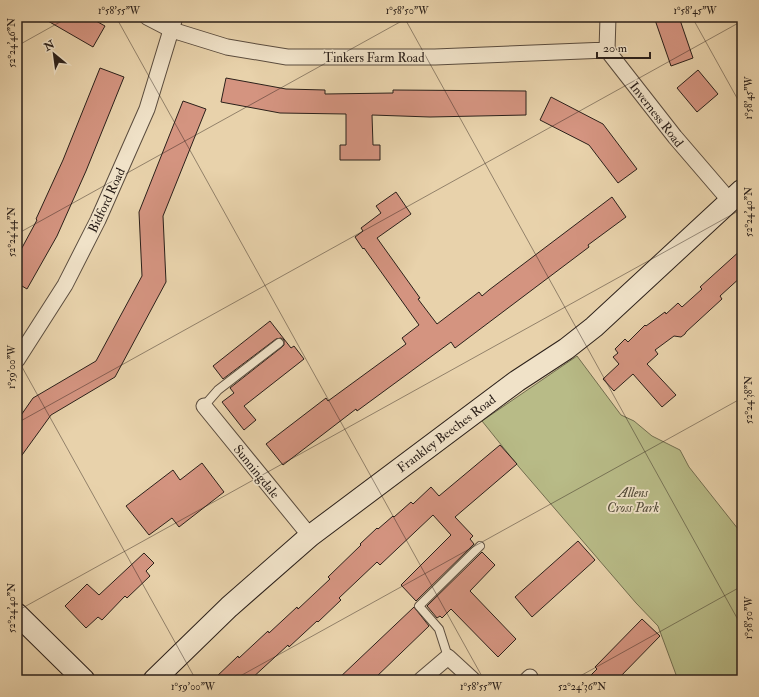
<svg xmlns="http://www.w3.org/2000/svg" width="759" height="697" font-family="'IM FELL Double Pica',serif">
<rect width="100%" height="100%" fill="#e8d2ab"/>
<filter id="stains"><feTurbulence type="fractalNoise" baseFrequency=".005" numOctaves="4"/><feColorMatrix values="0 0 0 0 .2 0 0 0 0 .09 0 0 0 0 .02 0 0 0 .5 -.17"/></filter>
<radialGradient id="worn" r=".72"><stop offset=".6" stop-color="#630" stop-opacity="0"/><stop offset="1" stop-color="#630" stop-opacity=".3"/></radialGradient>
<!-- green -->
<path fill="#b8bb87" stroke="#726e50" d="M577,356L621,415L634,421L652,436L680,450L689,467L742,534V680H678L658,626L636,603L519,467L482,421Z"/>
<!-- building -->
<path fill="#d49480" stroke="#2b201a" d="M41,17H89L105,26L93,47Z
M654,17H679L693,58L671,66Z
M100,68L124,77L86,171L57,236L27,289L17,283V257L37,220L36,219L63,160Z
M698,70L718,94L697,112L677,88Z
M226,78L286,89L325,90V94L393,93V90L526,91V115L430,117L372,115L373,145H380V160H340V145H346V114L280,113L221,102Z
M551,97L603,124L637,169L618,183L589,145L540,120Z
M183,101L206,109L163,216L166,282L115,377L51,415L17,462V421L33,398L96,361L142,276L139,212Z
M396,192L411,214L377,238L420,298L418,299L437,324L479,292L482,296L489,290L612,197L626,217L588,245L589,247L455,348L451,342L357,411L356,409L283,465L266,444L326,398L328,401L406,344L402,338L419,325L364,248L363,249L355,237L363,231L361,228L381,213L376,206Z
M742,249V276L720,296L722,299L686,332L685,334L681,337L674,336L655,350L658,354L647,364L676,395L662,407L633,374L614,391L603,379L619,364L613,357L618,353L615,349L625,339L628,342L645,325L646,326L665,312L666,314L678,303L682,307L702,289L700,287Z
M270,321L291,348L294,346L304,359L244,406L256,420L244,430L222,402L234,393L230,388L282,347L284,345V340L281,338L276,339L223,379L213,366Z
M500,445L517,464L455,517L473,536L470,539L474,544L416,601L401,585L451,535L433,515L380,565L377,562L339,598L341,600L318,622L317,621L289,647L288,645L250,680H213L238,656L239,658L268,631L269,633L297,607L298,609L330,579L328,577L361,545L360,544L377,528L378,529L393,516L394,517L411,502L413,504L431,487L439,496Z
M202,463L224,492L179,527L172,518L149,535L126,506L173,470L180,480Z
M578,541L595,560L532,617L515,597Z
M482,552L495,565L470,591L516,639L498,657L451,609L442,618L440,616L437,618L427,606Z
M144,553L154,563L146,571L150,576L127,598L125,596L102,620L98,617L86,628L65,606L87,584L99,595Z
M414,607L429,626L373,680H337Z
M642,619L660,636L617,680H586L597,669L595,667Z"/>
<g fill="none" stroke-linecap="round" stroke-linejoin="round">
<!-- lane casing -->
<g stroke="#5a4c3e" stroke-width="10">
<path id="lane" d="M204,406L218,390L279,343
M448,657L439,629L419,606L480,546"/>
</g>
<!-- street casing -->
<g stroke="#5a4c3e" stroke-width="17">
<path id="street" d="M147,17L172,30L227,47L287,57H435L607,50
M608,17L607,50L675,137L730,201
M17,360L65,285L98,220L147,109L175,17
M204,406L310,536
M421,680L448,657L473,680
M527,680L530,677"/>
</g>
<!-- secondary casing -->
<g stroke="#2b201a" stroke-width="23">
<path id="secondary" d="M17,614L84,680
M154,680L229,607L310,536L517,381L566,349L594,327L742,190"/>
</g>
<!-- lane -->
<use href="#lane" stroke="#f0e2c8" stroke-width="8"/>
<!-- street -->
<use href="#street" stroke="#f0e2c8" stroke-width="15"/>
<!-- secondary -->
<use href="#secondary" stroke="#f0e2c8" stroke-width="21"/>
</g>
<!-- ticks -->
<path fill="none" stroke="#2b201a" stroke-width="1" stroke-opacity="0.45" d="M116,17L484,680M404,17L742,627M692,17L742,107M17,46L69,17M17,234L409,17M17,358L196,680M17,423L742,21M17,611L742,209M233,680L742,398M573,680L742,586"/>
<g text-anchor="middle" stroke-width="3.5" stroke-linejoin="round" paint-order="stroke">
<!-- street labels -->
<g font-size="13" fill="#2b201a" stroke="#f0e2c8">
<text x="374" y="62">Tinkers Farm Road</text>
<text transform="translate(657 114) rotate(52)" y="5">Inverness Road</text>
<text transform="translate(106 200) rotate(-65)" y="5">Bidford Road</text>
<text transform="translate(446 433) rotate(-37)" y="5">Frankley Beeches Road</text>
<text transform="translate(257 471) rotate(51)" y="5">Sunningdale</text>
</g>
<!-- park labels -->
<g font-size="13" font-style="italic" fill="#4e4735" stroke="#f0e2c8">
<text x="633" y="497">Allens<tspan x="633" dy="15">Cross Park</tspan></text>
</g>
</g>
<!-- margin -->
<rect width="759" height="697" fill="none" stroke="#e8d2ab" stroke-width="44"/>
<!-- north arrow -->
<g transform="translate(54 54) rotate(331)" stroke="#f0e2c8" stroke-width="3" paint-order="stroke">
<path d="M0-3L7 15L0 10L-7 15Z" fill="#2b201a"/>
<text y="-6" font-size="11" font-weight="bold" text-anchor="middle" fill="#2b201a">N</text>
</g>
<!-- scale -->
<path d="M597 52v6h53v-6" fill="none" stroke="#2b201a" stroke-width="2"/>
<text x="603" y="52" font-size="12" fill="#2b201a" stroke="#f0e2c8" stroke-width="3" paint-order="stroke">20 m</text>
<rect x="22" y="22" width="715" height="653" fill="none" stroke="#2b201a" stroke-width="1.5"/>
<g font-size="10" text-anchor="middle" fill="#2b201a">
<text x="119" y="14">1°58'55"W</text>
<text x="407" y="14">1°58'50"W</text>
<text x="695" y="14">1°58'45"W</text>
<text transform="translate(11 43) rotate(-90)" y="4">52°24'46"N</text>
<text transform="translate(748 98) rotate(-90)" y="4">1°58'45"W</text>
<text transform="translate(748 212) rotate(-90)" y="4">52°24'40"N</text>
<text transform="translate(11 232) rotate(-90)" y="4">52°24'44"N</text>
<text transform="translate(11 367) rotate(-90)" y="4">1°59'00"W</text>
<text transform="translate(748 400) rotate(-90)" y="4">52°24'38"N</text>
<text transform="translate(11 608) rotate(-90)" y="4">52°24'40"N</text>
<text transform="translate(748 618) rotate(-90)" y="4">1°58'50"W</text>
<text x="193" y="690">1°59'00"W</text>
<text x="481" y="690">1°58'55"W</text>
<text x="582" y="690">52°24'36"N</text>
</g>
<rect width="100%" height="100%" filter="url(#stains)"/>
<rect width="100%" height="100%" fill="url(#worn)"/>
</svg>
